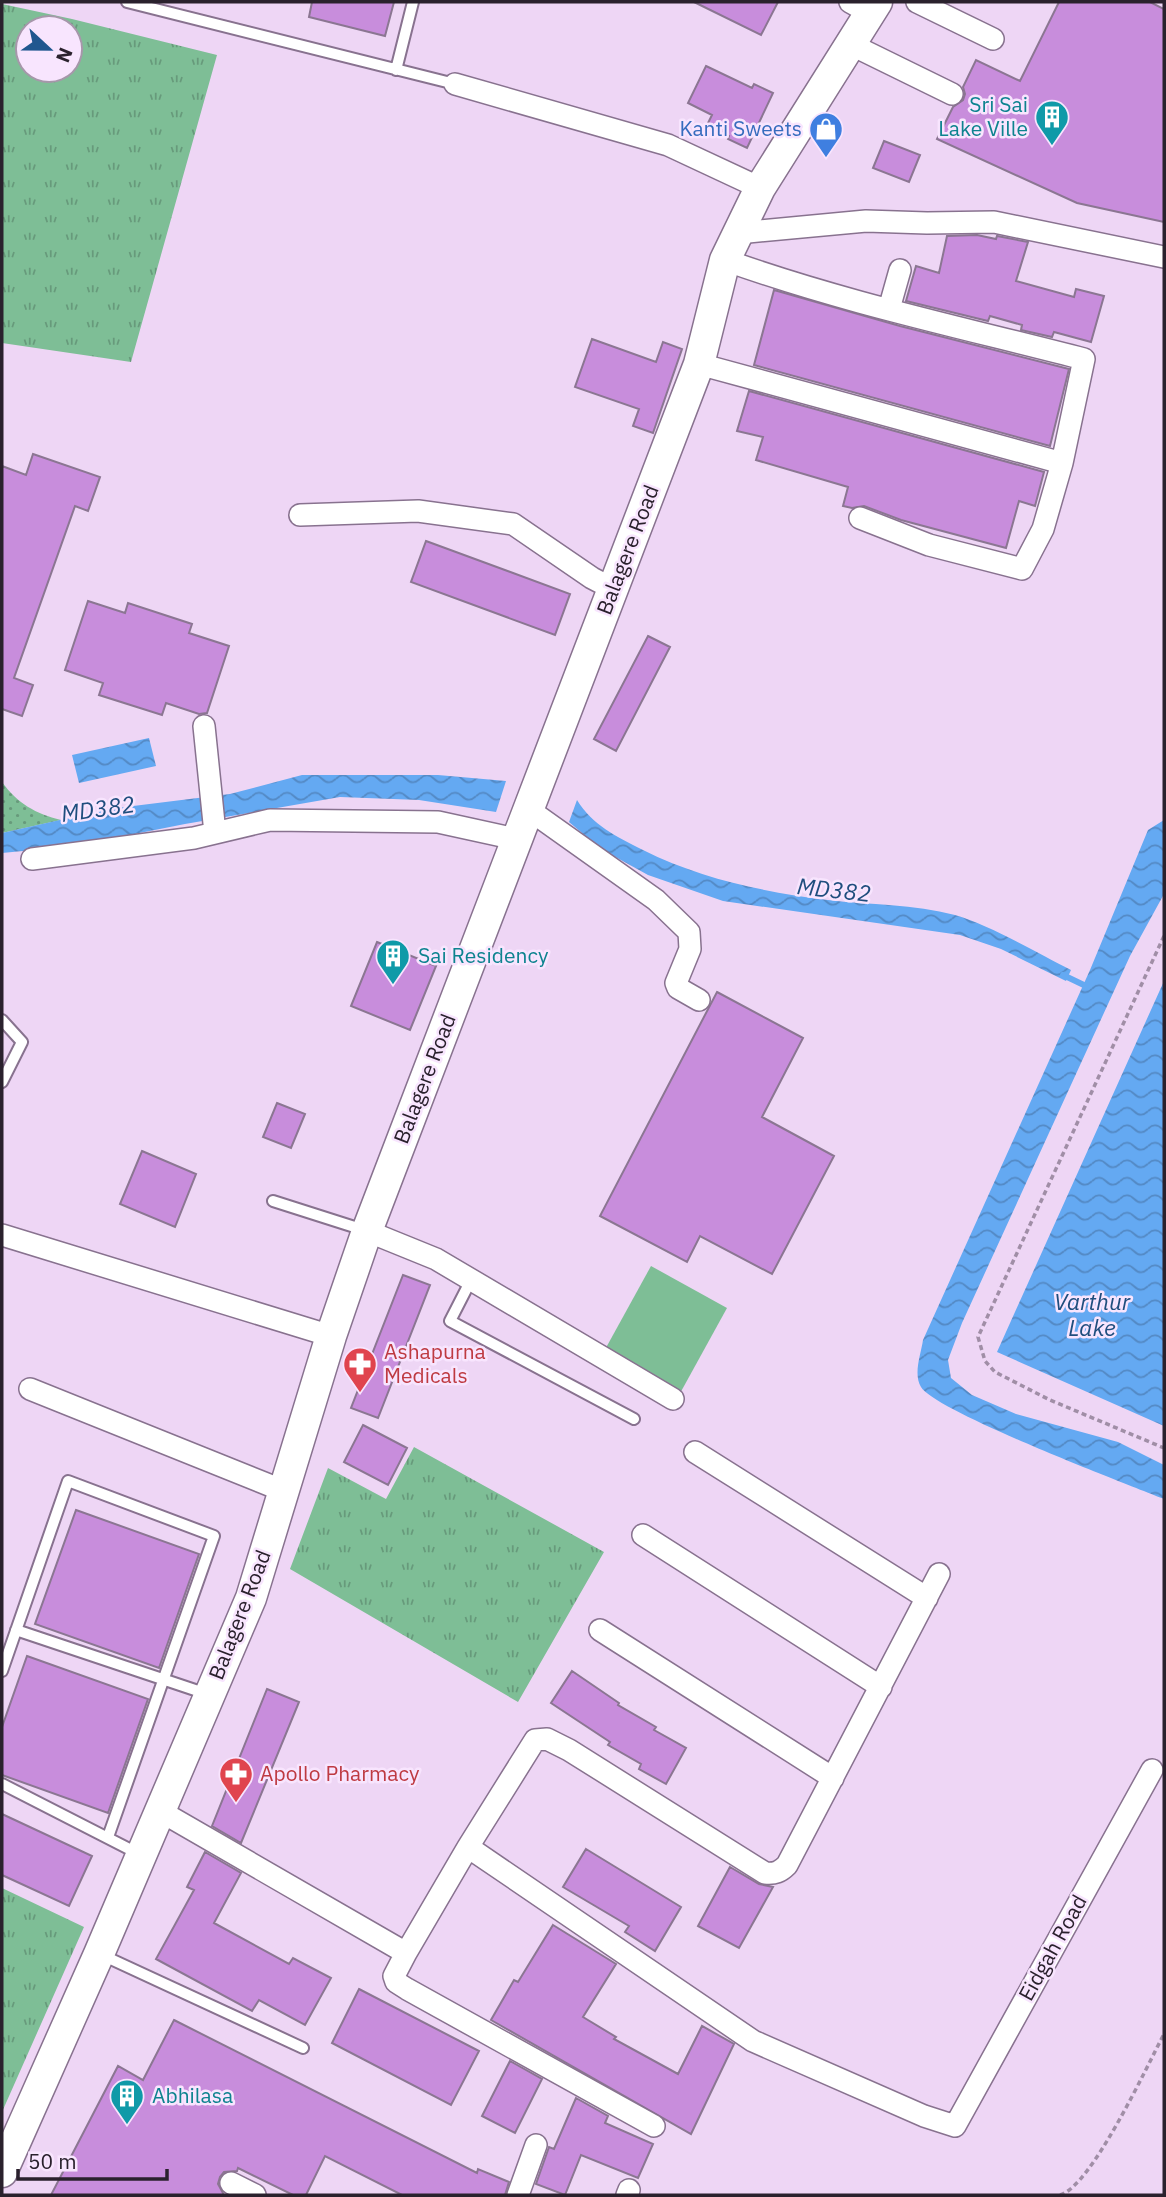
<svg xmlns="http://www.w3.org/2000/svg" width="1166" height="2197" font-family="'IBM Plex Sans',sans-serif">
<defs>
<pattern id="grass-tufts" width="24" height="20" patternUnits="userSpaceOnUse" patternTransform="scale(1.75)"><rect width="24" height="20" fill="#7ebe96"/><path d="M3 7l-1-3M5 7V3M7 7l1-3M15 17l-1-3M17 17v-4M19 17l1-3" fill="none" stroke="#679a7b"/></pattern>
<pattern id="park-dots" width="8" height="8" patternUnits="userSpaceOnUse" patternTransform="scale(1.75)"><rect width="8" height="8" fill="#7ebe96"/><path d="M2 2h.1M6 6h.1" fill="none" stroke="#679a7b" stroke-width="1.8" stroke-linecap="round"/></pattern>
<pattern id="water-waves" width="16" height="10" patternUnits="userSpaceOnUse" patternTransform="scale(1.75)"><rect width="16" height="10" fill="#64a9f2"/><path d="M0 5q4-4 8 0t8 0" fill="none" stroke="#5389c4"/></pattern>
</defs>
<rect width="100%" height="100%" fill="#eed6f5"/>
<!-- grass -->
<path fill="url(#grass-tufts)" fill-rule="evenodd" d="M2,4L72,19L217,55L131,362L2,343ZM28,28H70V70H28Z
M414,1447L604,1552L518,1702L290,1569L328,1468L386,1499Z
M2,1888L84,1927L2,2112Z"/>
<!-- park -->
<path fill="url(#park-dots)" d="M2,782C17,803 36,814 61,820L2,833Z"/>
<!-- garden -->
<path fill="#7ebe96" d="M651,1266L727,1308L678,1397L602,1355Z"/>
<!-- water -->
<path fill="url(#water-waves)" d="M149,738L156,766L79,783L72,755Z
M302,775H438L506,781L496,812L419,800L340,797L185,824L74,846L2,853V833L109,809L230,794Z
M577,800C593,826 616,836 643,850C701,879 764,892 828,900C870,905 914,904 955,915C990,925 1037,953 1071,970L1066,981L1001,949L960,935L723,901L648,875L601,849L569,822Z
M1164,820V894L1130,956L962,1323L948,1360L951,1378L972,1395L1016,1414L1118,1442L1164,1465V1499C1126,1484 935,1411 921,1387C913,1374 921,1354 923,1340L1090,970L1148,830Z
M1164,981V1426L997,1352Z"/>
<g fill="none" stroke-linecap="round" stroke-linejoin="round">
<!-- stream -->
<path stroke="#64a9f2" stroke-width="6" d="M1063,975L1088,987"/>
</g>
<!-- building -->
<path fill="#c88ddc" stroke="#8b7692" stroke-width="2" d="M312,2H394L385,36L309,17Z
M694,2H778L761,35Z
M1059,2H1150L1164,9V222L1077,203L937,139L953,107L963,100L965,94L963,87L976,60L1020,81Z
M706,66L752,88L754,84L773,93L747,148L728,139L729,136L707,125L712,115L688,103Z
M884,141L920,155L909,182L873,168Z
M977,235L996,239L997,236L1028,242L1016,281L1074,297L1076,289L1104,296L1091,342L1054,332L1052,337L1021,330L1022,325L990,316L988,321L906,301L916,266L939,273L947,236Z
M774,290L900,326L1069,369L1050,446L754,365Z
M592,339L656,362L663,342L682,349L653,433L633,426L639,409L575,387Z
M749,391L1044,472L1035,506L1019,501L1006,548L901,520L864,506L852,508L843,506L848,487L756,460L763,437L737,431Z
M33,454L100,477L88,511L75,506L14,678L33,685L22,716L2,709V466L26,475Z
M426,541L570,594L555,635L411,582Z
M88,601L125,613L128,603L192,624L189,633L229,646L207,713L199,714L166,703L162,715L99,695L103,683L65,670Z
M648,636L670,647L616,751L594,739Z
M377,942L436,966L410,1030L351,1006Z
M717,992L803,1038L762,1117L834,1156L772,1274L700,1236L687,1262L600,1216Z
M277,1103L305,1114L291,1148L263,1137Z
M142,1151L196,1174L175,1227L120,1204Z
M403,1275L430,1285L378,1418L351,1408Z
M363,1425L407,1448L388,1485L344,1462Z
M76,1510L199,1554L159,1668L35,1624Z
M27,1656L148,1699L108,1813L2,1775V1727Z
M572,1671L619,1703L618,1705L656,1727L654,1730L686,1748L666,1784L639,1769L641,1764L608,1745L610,1742L551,1703Z
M267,1689L299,1702L241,1843L212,1826Z
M2,1814L92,1856L69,1906L2,1875Z
M586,1849L681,1907L655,1951L625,1932L629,1926L563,1887Z
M205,1852L241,1873L214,1923L289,1964L293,1958L331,1978L305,2025L259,2000L252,2011L156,1959L194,1890L187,1887Z
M730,1867L759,1884L773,1887L739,1948L698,1926Z
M553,1925L616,1964L583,2017L616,2037L614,2039L678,2074L702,2026L734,2044L691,2134L491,2020L514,1980L518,1982Z
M359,1989L479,2051L451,2105L332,2043Z
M174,2020L477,2173L478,2169L509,2182L505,2195H402L325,2156L306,2195H293L238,2168L237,2171L224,2172L220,2177L218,2184L224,2195H51L118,2066L143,2080Z
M510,2061L542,2079L515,2133L482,2116Z
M576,2098L608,2116L605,2123L653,2144L638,2178L581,2155L565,2195L536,2184L549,2147L554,2149Z"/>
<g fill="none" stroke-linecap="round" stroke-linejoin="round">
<!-- lane casing -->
<g stroke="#88728f" stroke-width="14">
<path id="lane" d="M127,2L455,84
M396,70L413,2
M2,1020L22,1042L2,1082
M273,1201L364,1230
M471,1280L450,1321L634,1419
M16,1630L207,1694
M2,1671L68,1481L214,1536L108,1837
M2,1784L139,1854
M102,1955L303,2048"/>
</g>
<!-- street casing -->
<g stroke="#88728f" stroke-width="24">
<path id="street" d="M850,2L870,13
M917,2L993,39
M850,44L952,94
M455,84L668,145L760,188
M738,233L866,221L927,223L994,222L1164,257
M725,260C842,302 964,328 1084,359L1062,463L1043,529L1022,569L929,545L860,518
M889,309L900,270
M699,364L1062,463
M300,515L418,511L513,524L592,578L613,589
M204,726L215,833
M528,809L656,900L689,932L690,949L676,983L678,988L699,1000
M32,859L194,838L270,820L438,822L516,839
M367,1231L436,1259L673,1399
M2,1235L331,1336
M30,1389L284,1491
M695,1452L927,1598
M643,1535L881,1687
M600,1630L833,1778
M160,1811L406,1953L394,1976L396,1982L407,1989L654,2126
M468,1847L535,1740L547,1739L569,1750L765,1873C775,1874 780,1872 787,1865L939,1574
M406,1953L468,1847L753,2041L924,2116L955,2126L1152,1770
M231,2183L255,2195
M518,2195L536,2145
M627,2195L629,2190"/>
</g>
<!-- secondary casing -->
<g stroke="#88728f" stroke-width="33">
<path id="secondary" d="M2,2172L99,1954L251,1598L331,1336L367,1231L699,364L725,260L760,188L877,2"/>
</g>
<!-- path -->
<path stroke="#a08ea6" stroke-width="3.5" stroke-dasharray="5 3.5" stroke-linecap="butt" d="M1164,936L978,1337L985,1361L995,1372L1050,1400L1164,1448
M1060,2195C1091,2187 1147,2066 1164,2034"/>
<!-- lane -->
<use href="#lane" stroke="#fff" stroke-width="10"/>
<!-- street -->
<use href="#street" stroke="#fff" stroke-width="21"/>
<!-- secondary -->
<use href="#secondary" stroke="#fff" stroke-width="30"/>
</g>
<!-- icons -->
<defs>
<g id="building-pin" transform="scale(1.75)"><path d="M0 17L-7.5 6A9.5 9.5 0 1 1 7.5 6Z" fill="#0f9aa8" stroke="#f8e5fe"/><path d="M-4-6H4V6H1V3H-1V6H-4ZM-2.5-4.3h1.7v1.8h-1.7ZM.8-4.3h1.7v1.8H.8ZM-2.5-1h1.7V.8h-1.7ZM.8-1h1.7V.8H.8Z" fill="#fff"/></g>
<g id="shop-pin" transform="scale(1.75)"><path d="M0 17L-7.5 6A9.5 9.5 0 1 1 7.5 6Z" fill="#3f7fe0" stroke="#f8e5fe"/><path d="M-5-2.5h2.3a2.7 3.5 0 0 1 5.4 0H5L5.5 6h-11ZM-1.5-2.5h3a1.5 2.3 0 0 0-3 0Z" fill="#fff"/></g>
<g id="pharmacy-pin" transform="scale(1.75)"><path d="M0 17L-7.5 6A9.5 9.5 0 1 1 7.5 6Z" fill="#e0444e" stroke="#f8e5fe"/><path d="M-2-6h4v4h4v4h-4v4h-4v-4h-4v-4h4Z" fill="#fff"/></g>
</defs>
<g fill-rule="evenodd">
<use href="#building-pin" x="1052" y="117"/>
<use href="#shop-pin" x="826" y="129"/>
<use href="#building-pin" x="393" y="956"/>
<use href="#pharmacy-pin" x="360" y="1364"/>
<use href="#pharmacy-pin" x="236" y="1774"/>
<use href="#building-pin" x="127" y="2096"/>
</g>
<g text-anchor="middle" stroke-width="5" stroke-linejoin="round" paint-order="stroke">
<!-- culture labels -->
<g font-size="21" fill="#0d838f" stroke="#f8e5fe" text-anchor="start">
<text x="1028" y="112" text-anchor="end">Sri Sai<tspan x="1028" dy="24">Lake Ville</tspan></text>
<text x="418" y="963">Sai Residency</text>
<text x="152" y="2103">Abhilasa</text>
</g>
<!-- shop labels -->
<g font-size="21" fill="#366cbe" stroke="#f8e5fe" text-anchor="end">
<text x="802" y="136">Kanti Sweets</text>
</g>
<!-- street labels -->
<g font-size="21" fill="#2a212d" stroke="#f8e5fe">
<text transform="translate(628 550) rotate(-69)" y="7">Balagere Road</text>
<text transform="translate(425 1079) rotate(-69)" y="7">Balagere Road</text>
<text transform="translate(240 1615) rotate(-69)" y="7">Balagere Road</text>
<text transform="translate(1053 1948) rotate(-61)" y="7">Eidgah Road</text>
</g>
<!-- health labels -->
<g font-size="21" fill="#be3a42" stroke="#f8e5fe" text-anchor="start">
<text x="384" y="1359">Ashapurna<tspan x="384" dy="24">Medicals</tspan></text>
<text x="260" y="1781">Apollo Pharmacy</text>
</g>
<!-- water labels -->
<g font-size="23" font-style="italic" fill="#1f4e7e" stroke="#f8e5fe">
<text transform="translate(98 809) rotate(-8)" y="8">MD382</text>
<text transform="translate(834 890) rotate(6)" y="8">MD382</text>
<text x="1092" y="1310">Varthur<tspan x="1092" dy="26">Lake</tspan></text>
</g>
</g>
<!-- border -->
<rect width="1166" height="2197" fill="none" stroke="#2a212d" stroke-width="7"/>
<!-- north arrow -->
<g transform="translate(49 49) rotate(112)"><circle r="33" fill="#f8e5fe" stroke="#a697aa" stroke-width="2"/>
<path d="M0-5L12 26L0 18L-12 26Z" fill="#20578f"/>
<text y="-10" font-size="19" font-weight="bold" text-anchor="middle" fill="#2a212d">N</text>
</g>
<!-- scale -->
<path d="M18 2169v10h149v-10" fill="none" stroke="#2a212d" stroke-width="3.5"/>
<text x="28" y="2169" font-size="21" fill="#2a212d" stroke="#f8e5fe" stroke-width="5" paint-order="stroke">50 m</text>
</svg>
